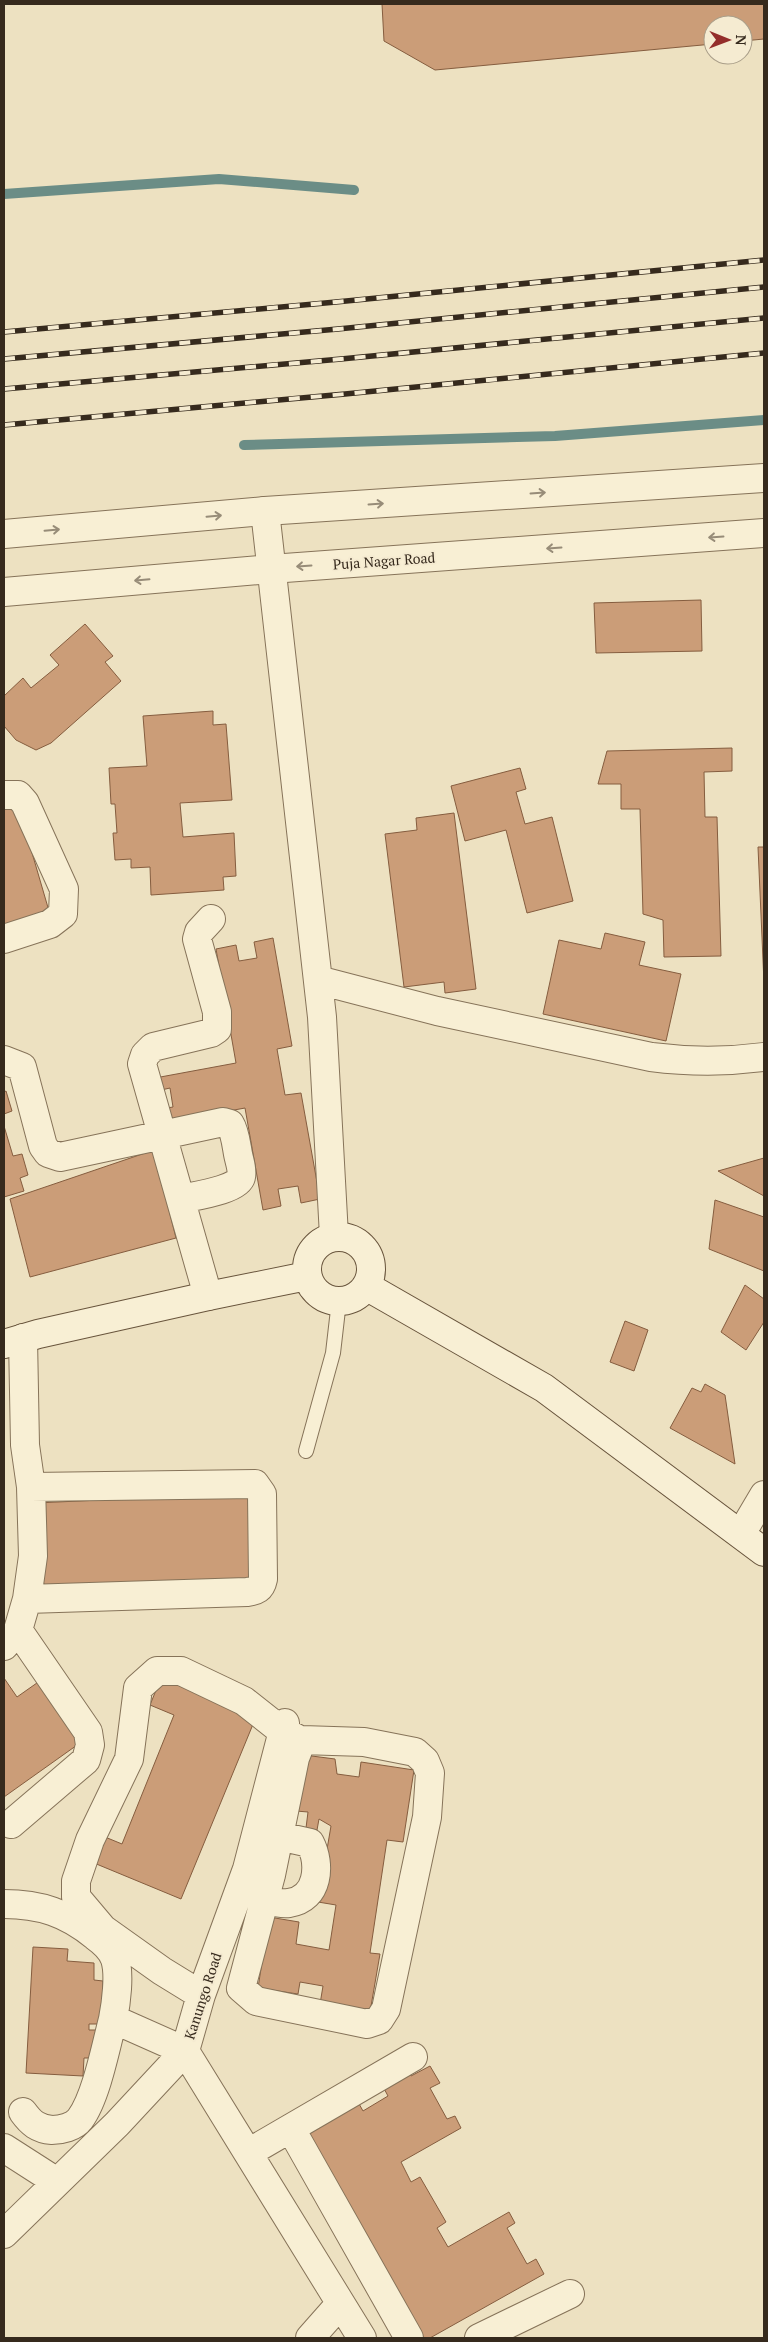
<svg xmlns="http://www.w3.org/2000/svg" width="768" height="2342" font-family="'PT Serif',serif">
<rect width="100%" height="100%" fill="#ede1c1"/>
<g fill="none" stroke-linecap="round" stroke-linejoin="round">
<!-- stream -->
<path stroke="#6b8d86" stroke-width="10" d="M4,194L219,179L354,190
M244,445L555,436L764,420"/>
</g>
<!-- building -->
<path fill="#cb9d78" stroke="#855d3f" d="M382,4H764V39L743,41V25H713V44L435,70L384,41Z
M701,600L702,651L596,653L594,603Z
M85,624L113,656L105,662L121,681L51,743L36,750L16,740L4,726V696L23,678L31,688L59,665L50,655Z
M213,711V725L226,724L232,800L180,803L183,837L234,833L236,876L223,877L224,890L151,895L150,867L131,868V859L115,860L113,833H117L115,804H111L109,768L147,766L143,716Z
M732,748V771L704,772L705,817H717L721,956L664,957L663,920L643,914L640,809H621V784H598L607,751Z
M520,768L526,789L516,792L525,824L552,817L573,901L527,913L506,830L465,841L451,786Z
M16,798L49,911L4,925V802Z
M454,813L476,989L445,993L444,982L404,987L385,834L417,830L416,818Z
M758,847H764V983Z
M605,933L645,942L639,965L681,974L666,1041L543,1014L559,940L601,949Z
M273,938L292,1046L277,1049L285,1095L301,1093L320,1199L301,1203L298,1186L278,1189L281,1206L263,1210L245,1108L164,1123L161,1109L173,1107L170,1088L157,1091L155,1078L236,1063L216,949L236,945L239,961L257,958L254,942Z
M6,1091L12,1111L4,1114V1092Z
M4,1126L13,1156L22,1154L28,1175L20,1178L24,1191L4,1197Z
M154,1150L176,1238L30,1277L10,1199Z
M764,1158V1196L718,1171Z
M715,1200L764,1217V1271L709,1249Z
M745,1285L764,1299V1322L746,1350L721,1332Z
M625,1321L648,1330L634,1371L610,1362Z
M705,1384L725,1395L735,1464L670,1428L692,1388L701,1392Z
M250,1493L254,1580L40,1590L36,1503Z
M4,1678L17,1697L44,1678L87,1738L4,1797Z
M161,1678L256,1717L181,1899L94,1863L105,1837L122,1844L174,1715L150,1705Z
M304,1755L335,1759L337,1774L359,1777L361,1762L414,1770L403,1842L387,1840L370,1953L380,1954L370,2012L320,2004L323,1986L300,1982L298,1994L258,1988L269,1917L299,1922L296,1944L329,1950L336,1905L318,1902L331,1826L319,1819L317,1830L306,1828L308,1812L296,1811Z
M33,1947L68,1949L67,1961L94,1963V1980L103,1981L101,2024H89V2030H97L95,2058H84L83,2076L26,2073Z
M430,2066L440,2083L430,2088L447,2119L455,2116L461,2128L401,2162L411,2182L420,2177L446,2222L437,2228L448,2247L509,2212L515,2223L507,2228L527,2264L536,2259L544,2274L430,2338H418L303,2134L358,2102L363,2111L388,2096L381,2083L407,2069L411,2076Z"/>
<g fill="none" stroke-linecap="round" stroke-linejoin="round">
<!-- service casing -->
<g stroke="#867359" stroke-width="16">
<path id="service" d="M306,1451L333,1353L339,1301"/>
</g>
<!-- minor casing -->
<g stroke="#867359" stroke-width="30">
<path id="minor" d="M265,511L322,1017L334,1236
M4,795H18L25,803L64,889L63,914L50,924L4,939
M318,980L437,1011L651,1057C690,1062 726,1062 764,1057
M4,1060L22,1067L43,1146L48,1153L60,1157L223,1122L230,1124C235,1132 236,1143 238,1154C239,1160 243,1170 241,1177C238,1190 193,1196 181,1199
M208,1296L142,1064L145,1055L153,1047L211,1033L217,1029V1012L197,939L199,932L211,919
M741,1534L764,1495
M27,1599L247,1592C256,1591 261,1589 263,1579L262,1494L255,1484L31,1487
M4,1646L18,1630L27,1599L33,1556L31,1487L25,1445L23,1338
M11,1824L86,1760L90,1745L88,1732L18,1630
M247,1869L271,1875L295,1758L302,1740L364,1742L415,1752L425,1761L430,1773L427,1817L386,2009L379,2020L367,2024L256,2001L241,1988L271,1875
M265,1900C273,1902 281,1904 289,1903C319,1899 321,1864 310,1843L279,1836
M4,1904C40,1904 67,1913 95,1936C102,1941 112,1950 115,1959C120,1974 116,2004 113,2019L185,2051L362,2338
M201,1995L162,1971L103,1929L76,1897V1881L90,1840L129,1759L138,1688L157,1671H181L244,1701L282,1731L296,1738
M23,2112C31,2123 38,2129 52,2130C61,2130 74,2127 80,2119C96,2098 106,2046 113,2019
M291,2129L409,2338
M4,2148L57,2182
M248,2153L413,2057
M4,2234L117,2124L185,2051L201,1995L247,1869L285,1723
M310,2338L340,2304
M479,2338L570,2294"/>
</g>
<!-- tertiary casing -->
<g stroke="#867359" stroke-width="30">
<path id="tertiary" d="M4,534L265,511L764,478
M4,592L271,569L764,533"/>
</g>
<!-- secondary casing -->
<g stroke="#68543c" stroke-width="30">
<path id="secondary" d="M307 1269a32 32 0 1 1 64 0a32 32 0 1 1-64 0Z
M366,1286L544,1388L764,1552
M4,1344L38,1334L208,1296L307,1276"/>
</g>
<!-- service -->
<use href="#service" stroke="#f8efd4" stroke-width="14"/>
<!-- minor -->
<use href="#minor" stroke="#f8efd4" stroke-width="28"/>
<!-- tertiary -->
<use href="#tertiary" stroke="#f8efd4" stroke-width="28"/>
<!-- secondary -->
<use href="#secondary" stroke="#f8efd4" stroke-width="28"/>
<!-- rail casing -->
<g stroke="#362a1d" stroke-width="5.5">
<path id="rail" d="M4,332L336,302L764,260
M4,359L338,329L764,287
M4,389L341,359L764,318
M4,425L345,394L764,353"/>
</g>
<!-- rail -->
<use href="#rail" stroke="#f5ebd1" stroke-width="4" stroke-dasharray="11" stroke-linecap="butt"/>
</g>
<!-- one-way arrows -->
<defs><path id="oneway-shaft" d="M-6 0H5M1.5-3L5.5 0L1.5 3" fill="none" stroke-width="1.6" stroke-linecap="round" stroke-linejoin="round" transform="scale(1.25)"/></defs>
<g stroke="#978c78">
<use href="#oneway-shaft" transform="translate(538 493) rotate(-4)"/>
<use href="#oneway-shaft" transform="translate(376 504) rotate(-4)"/>
<use href="#oneway-shaft" transform="translate(214 516) rotate(-5)"/>
<use href="#oneway-shaft" transform="translate(52 530) rotate(-5)"/>
<use href="#oneway-shaft" transform="translate(716 537) rotate(176)"/>
<use href="#oneway-shaft" transform="translate(554 548) rotate(176)"/>
<use href="#oneway-shaft" transform="translate(304 566) rotate(176)"/>
<use href="#oneway-shaft" transform="translate(142 580) rotate(175)"/>
</g>
<g text-anchor="middle" stroke-width="4" stroke-linejoin="round" paint-order="stroke">
<!-- street labels -->
<g font-size="14" fill="#362a1d" stroke="#f5ebd1">
<text transform="translate(384 561) rotate(-4)" y="5">Puja Nagar Road</text>
<text transform="translate(203 1996) rotate(-72)" y="5">Kanungo Road</text>
</g>
</g>
<!-- border -->
<rect width="768" height="2342" fill="none" stroke="#362a1d" stroke-width="10"/>
<!-- north arrow -->
<g transform="translate(728 40) rotate(91)"><circle r="24" fill="#f5ebd1" stroke="#a99e89"/>
<path d="M0-4L9 19L0 12L-9 19Z" fill="#942d2a"/>
<text y="-8" font-size="14" font-weight="bold" text-anchor="middle" fill="#362a1d">N</text>
</g>
</svg>
